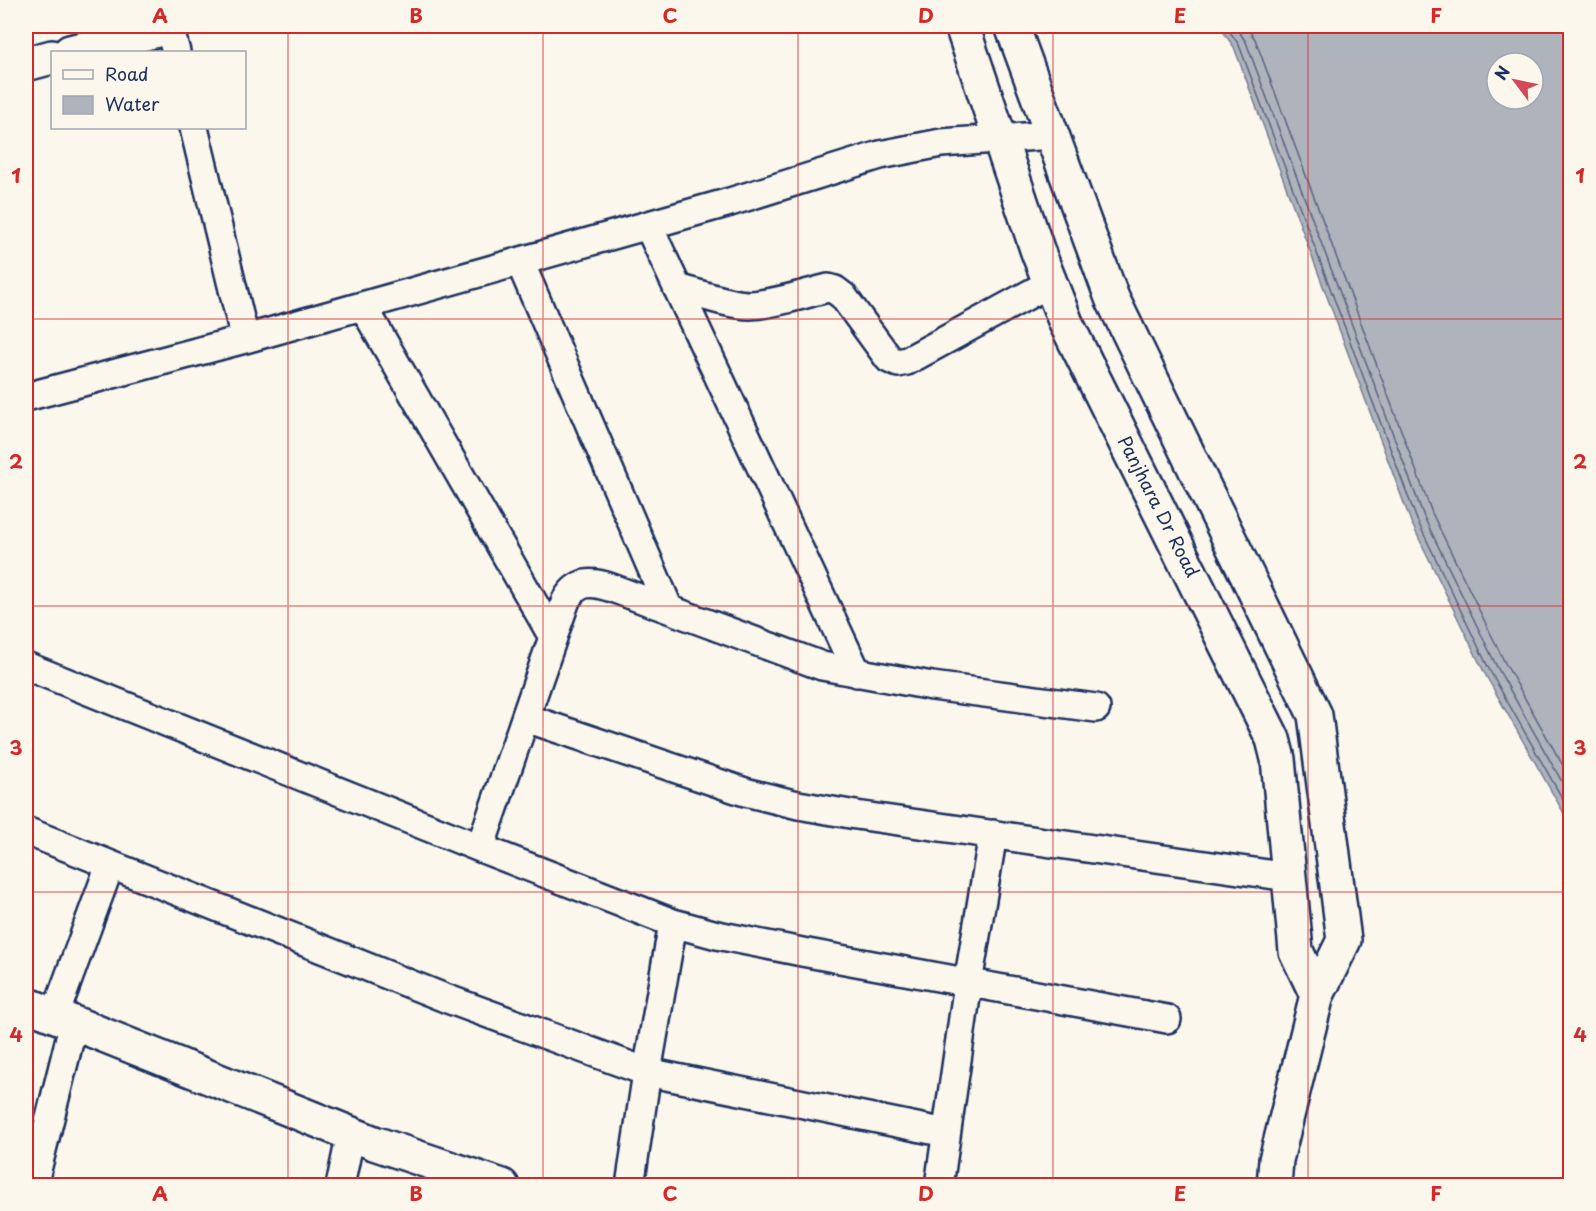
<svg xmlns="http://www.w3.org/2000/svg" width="1596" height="1211" font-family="'Playpen Sans',sans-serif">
<rect width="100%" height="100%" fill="#fbf7ec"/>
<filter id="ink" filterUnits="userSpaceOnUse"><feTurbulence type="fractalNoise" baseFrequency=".0167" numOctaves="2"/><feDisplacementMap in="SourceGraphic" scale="12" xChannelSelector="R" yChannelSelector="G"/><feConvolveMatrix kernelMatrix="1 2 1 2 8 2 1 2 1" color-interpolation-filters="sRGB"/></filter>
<g filter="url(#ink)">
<!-- water -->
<path fill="#afb3bb" stroke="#747e96" stroke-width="1.5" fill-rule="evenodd" d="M1219,26H1570V824L1485,674L1411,522L1234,47ZM1497,63H1533V99H1497Z"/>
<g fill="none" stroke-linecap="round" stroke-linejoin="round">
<!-- shore -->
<path stroke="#566483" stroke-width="1.5" d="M1226,26L1239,45L1417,520L1490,671L1570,812
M1235,26L1246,42L1424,517L1497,667L1570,796
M1246,26L1255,39L1432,513L1505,663L1570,778"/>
<!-- street casing -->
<g stroke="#1b2f5e" stroke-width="32">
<path id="street" d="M169,27L176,52
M194,128L245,339L730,202L880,155L941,143L1052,135
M648,225L857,673
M520,262L669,609
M677,288C698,293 729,305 750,305C775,304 804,294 828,288L835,290L843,296L889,359L898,363L907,361L1050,283
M363,306L553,637
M26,397L245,339
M26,666L480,848L673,923L717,935L802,952L1167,1019
M526,718L745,792L798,805L856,815L1289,877
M26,831L445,998L647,1072L946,1133
M480,848L566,600C578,580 592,581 612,588L822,666L932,686L1096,708
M55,1015L110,865
M33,1186L74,1022
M340,1186L351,1133
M630,1186L647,1072L673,923
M939,1186L968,983L993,834"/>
</g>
<!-- secondary casing -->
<g stroke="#1b2f5e" stroke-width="38">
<path id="secondary" d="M962,26L1038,252L1066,323L1273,739L1278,759L1296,951L1317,995
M1012,26L1112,298L1315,715L1344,940L1317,995L1276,1160L1274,1186
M70,52L173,26
M26,64L52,57
M26,1004L374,1143L502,1186"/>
</g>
<!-- street -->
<use href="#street" stroke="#fbf7ec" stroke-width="27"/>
<!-- secondary -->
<use href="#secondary" stroke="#fbf7ec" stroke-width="33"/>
</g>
</g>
<!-- grid -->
<path fill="none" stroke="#d62828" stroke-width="1.5" stroke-opacity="0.55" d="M288,26V1186M543,26V1186M798,26V1186M1053,26V1186M1308,26V1186M26,319H1570M26,606H1570M26,892H1570"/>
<g text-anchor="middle" stroke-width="4.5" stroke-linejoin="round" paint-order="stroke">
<!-- street labels -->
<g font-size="18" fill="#1b2f5e" stroke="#fbf7ec">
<text transform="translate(1158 507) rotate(63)" y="6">Panjhara Dr Road</text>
</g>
</g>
<!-- margin -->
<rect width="1596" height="1211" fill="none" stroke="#fbf7ec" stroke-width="66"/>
<!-- legend -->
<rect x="51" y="51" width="195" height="78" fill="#fbf7ec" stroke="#a1a7b3" stroke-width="1.5"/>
<rect x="63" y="70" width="30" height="9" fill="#fbf7ec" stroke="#a1a7b3" stroke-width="1.5"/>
<text x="105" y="81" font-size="18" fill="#1b2f5e">Road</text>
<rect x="63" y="96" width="30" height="18" fill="#afb3bb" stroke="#a1a7b3" stroke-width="1.5"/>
<text x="105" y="111" font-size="18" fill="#1b2f5e">Water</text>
<!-- north arrow -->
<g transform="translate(1515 81) rotate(302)"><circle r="28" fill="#fbf7ec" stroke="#a1a7b3" stroke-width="1.5"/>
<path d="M0-4.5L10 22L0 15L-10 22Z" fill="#d1495b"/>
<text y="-9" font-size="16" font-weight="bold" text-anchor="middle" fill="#1b2f5e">N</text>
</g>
<rect x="33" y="33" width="1530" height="1145" fill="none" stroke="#d62828" stroke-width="2"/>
<g font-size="20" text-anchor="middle" font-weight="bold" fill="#d62828">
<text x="160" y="23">A</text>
<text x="416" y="23">B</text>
<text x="670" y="23">C</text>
<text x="926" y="23">D</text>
<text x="1180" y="23">E</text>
<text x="1436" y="23">F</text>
<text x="16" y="183">1</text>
<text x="1580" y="183">1</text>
<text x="16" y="469">2</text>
<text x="1580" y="469">2</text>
<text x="16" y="755">3</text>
<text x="1580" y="755">3</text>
<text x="16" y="1042">4</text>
<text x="1580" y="1042">4</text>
<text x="160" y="1201">A</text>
<text x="416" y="1201">B</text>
<text x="670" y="1201">C</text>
<text x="926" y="1201">D</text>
<text x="1180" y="1201">E</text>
<text x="1436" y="1201">F</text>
</g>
</svg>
